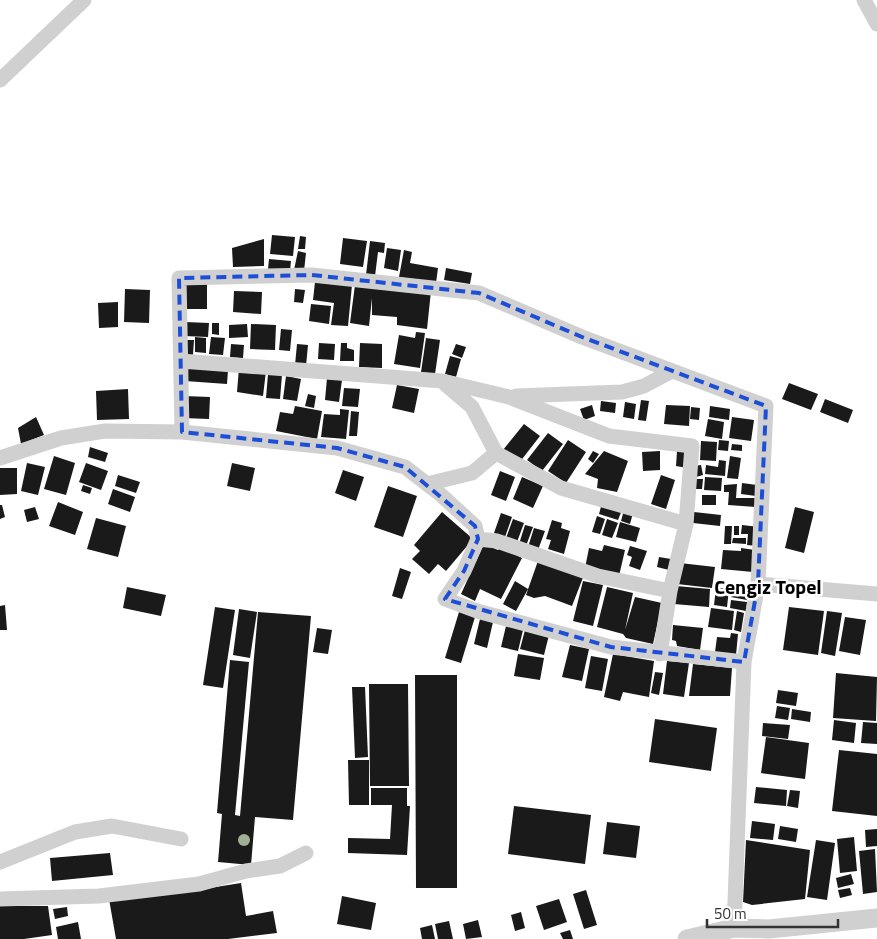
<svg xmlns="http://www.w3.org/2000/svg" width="877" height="939" font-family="'Titillium Web',sans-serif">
<rect width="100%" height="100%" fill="#fff"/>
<!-- building -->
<path fill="#1a1a1a" d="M272,235L295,237L293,256L270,254Z
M300,236L306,237L305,249H298Z
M343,238L367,241L363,267L340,264Z
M264,239V266L233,267L232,248Z
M370,241L385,243L384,253L378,252L375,276L366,275Z
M387,248L401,250L398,271L384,268Z
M404,250L412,252L410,263L438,268L436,283L399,277Z
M298,251L306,253L304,271L294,270Z
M269,259L291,261L290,271L268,269Z
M446,268L472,273L470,284L444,280Z
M184,282H207V309H184Z
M315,282L352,285L348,326L331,325L334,303L313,300Z
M355,285L431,291L427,329L397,325V317L372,315V298L369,326L350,323Z
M125,289L150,290L149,323L124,322Z
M295,289L305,290L303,303L294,302Z
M234,291L262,292L261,314L233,312Z
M118,302V327L99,328L98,303Z
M311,304L331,306L329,324L309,321Z
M185,322L209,323L208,337L184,336Z
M212,323H219V335L212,334Z
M247,324L248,337L229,338V325Z
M251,324L276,325L275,350L250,349Z
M281,329L292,330L290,351L279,350Z
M416,332L425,333L420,368L394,364L399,335L415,338Z
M195,337L206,338V353L195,352Z
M211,337L225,338L223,355L209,354Z
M426,338L440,340L435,374L421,372Z
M183,340H194L193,355H183Z
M319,343L335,344L334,360L318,359Z
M341,343H347V348L354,350V361H340Z
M360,343L382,344V368L359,367Z
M231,344L244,345L243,358L230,357Z
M297,344L308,345L306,366L295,365Z
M456,344L466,347L462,358L452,354Z
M450,356L461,359L456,377L445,374Z
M186,367L228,370L227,384L185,381Z
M239,368L266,371L263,396L237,392Z
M268,374L282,375L280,399L266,398Z
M286,376L301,379L297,401L283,399Z
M327,378L342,380L339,402L325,400Z
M789,383L818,394L811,410L782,399Z
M397,385L419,389L414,413L392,408Z
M344,388L360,389L358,407L342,406Z
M128,389L129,419L97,420L96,391Z
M308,394L316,396L314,408L305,406Z
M184,396L210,397L209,419L183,418Z
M825,399L853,410L848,423L820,412Z
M641,400L649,401L646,421L638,420Z
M601,401L616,403L615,413L600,411Z
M625,402L636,404L634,419L623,417Z
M592,405L595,416L584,420L580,409Z
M666,405L690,406L689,426L664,424Z
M295,406L322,411L317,439L276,431L280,412L293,414Z
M710,406L730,409L729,420L709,417Z
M691,407L700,408L699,420L690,419Z
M340,409L349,410L346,439L321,437L324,414L340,415Z
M351,411L359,412L357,436H349Z
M36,417L44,435L21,444L18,428Z
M732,417L754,420L751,441L729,438Z
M708,419L724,422L722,439L705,436Z
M524,424L540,436L519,463L503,450Z
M548,433L563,444L542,471L527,460Z
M568,440L586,452L566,483L548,471Z
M719,440L729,441L728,451L718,450Z
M701,441L717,442L716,461L700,460Z
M732,444L742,445V451L731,450Z
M90,447L108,453L105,462L88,457Z
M593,451L599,454L593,463L588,459Z
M604,451L628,461L617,492L597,488L598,479L585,474Z
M660,451V470L643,471L642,452Z
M677,451L690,452L687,468L676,466Z
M54,456L75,463L66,495L44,489Z
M730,456L741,458L738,479L727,478Z
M719,460L726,461L725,476L705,474L706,465L718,467Z
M27,463L45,467L38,495L21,491Z
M86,463L108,471L101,490L79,482Z
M232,463L255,468L250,491L227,486Z
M701,465L703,475L696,477L694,466Z
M0,468H17V494L0,495Z
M343,470L364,477L356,501L335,493Z
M500,471L515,477L506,501L491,495Z
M118,475L140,482L136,493L115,486Z
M661,475L675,480L666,509L651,504Z
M522,477L543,486L533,508L513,499Z
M705,477L722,478L721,491L704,490Z
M692,479H703L702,489H692Z
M742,483L757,485L756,496L741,494Z
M737,484L736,498H757L756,507L728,505L729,492H724V485Z
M83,485L92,488L90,494L81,491Z
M388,486L417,496L403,537L374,527Z
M113,489L135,497L130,512L108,504Z
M702,495H716V505H702Z
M58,502L83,512L75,535L49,526Z
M602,503L622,510L618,520L599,514Z
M0,505H2L5,517L0,519Z
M35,507L39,519L27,522L24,510Z
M795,507L814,512L804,553L785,548Z
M624,510L633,513L630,524L621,521Z
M442,512L473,539L446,571L438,564L429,574L412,559L420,551L414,545Z
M694,512L721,515L720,526L693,523Z
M501,513L512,517L505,537L494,533Z
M597,516L605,519L600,534L592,532Z
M96,518L126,526L118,557L87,549Z
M513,519L524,523L517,542L506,538Z
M607,519L618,523L612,538L602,535Z
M552,520L562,523L561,528L570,531L564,554L548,549L551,540L546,539Z
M620,522L640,528L636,542L616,537Z
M525,525L533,527L526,546L519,544Z
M742,525L759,527L758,546L747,545L748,534H741Z
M725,526H732L731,544H724Z
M734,526H739V535H734Z
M534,528L545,531L538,550L528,547Z
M733,538H746V544L732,543Z
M484,544L498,550L501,547L522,558L501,599L480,589L475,601L461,594Z
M604,545L625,550L619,576L585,568L589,548L602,551Z
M630,546L647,551L640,570L629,566L632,557L627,555Z
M741,548L755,550L753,572L721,569L723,550L741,551Z
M659,557L671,559L669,570L657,567Z
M539,558L584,575L572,606L545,596L534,598L526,595Z
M680,563L715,567L712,588L677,584Z
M400,568L411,572L402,599L392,596Z
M515,581L528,589L516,611L503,604Z
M583,581L603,585L593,626L573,621Z
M676,586L710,589L709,607L674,604Z
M127,587L166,595L161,616L123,608Z
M607,587L633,593L625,630L635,597L662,603L653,644L626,638L623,634L597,627Z
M716,588L729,589L727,607L714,605Z
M732,589L749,591L747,600L731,597Z
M731,600L747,602L746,611L730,608Z
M5,605L7,630H0V606Z
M215,607L235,610L223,688L203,685Z
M789,607L824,611L818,655L783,650Z
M711,608L734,611L732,630L708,627Z
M239,609L257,612L250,658L233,655Z
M737,611L744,613L741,632L734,630Z
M827,611L842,613L835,656L821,653Z
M258,612L311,616L293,820L255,817L251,865L218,862L222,814L217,813L230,660L249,662L235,815L240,816Z
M459,612L475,617L461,663L445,658Z
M845,617L866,620L860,655L839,651Z
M480,619L493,622L487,648L474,644Z
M673,625L703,628L700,650L677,646L676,641L672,640Z
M506,626L523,630L518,651L501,647Z
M317,628L332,630L328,654L313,652Z
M525,630L549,635L544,655L520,649Z
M731,633L738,634L736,655L715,652L717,637L730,638Z
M570,645L589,649L582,681L562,677Z
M518,654L544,658L540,680L514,676Z
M613,654L654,661L649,697L623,692L620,701L604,697Z
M591,656L608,659L602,691L585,688Z
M667,661L689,663L684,697L663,694Z
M693,664L732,668L730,696H689Z
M655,672L663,673L659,695L651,693Z
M836,673L877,677L876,721L833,718Z
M415,675H457V888H416Z
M369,684H408L409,786H370Z
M352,687H365L368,757L355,758Z
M778,690L798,693L796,706L776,703Z
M777,706L790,708L788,720L775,718Z
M792,709L811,712L810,722L791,719Z
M655,719L717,728L711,771L649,762Z
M834,720L856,723L854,743L832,740Z
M863,722L877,723V744L861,743Z
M763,723L790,725L788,739L762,736Z
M766,737L809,743L805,779L761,773Z
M839,750L877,754V816L832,811Z
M348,760H369V805H349Z
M756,787L787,790L786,806L754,803Z
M371,788H407V806H410L407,855L348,853V838L390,839L392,805H371Z
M790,790L800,791L798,808L787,806Z
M514,806L591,815L585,864L508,854Z
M752,821L775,824L773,840L750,838Z
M607,822L640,826L636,858L603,854Z
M780,826L798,829L796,842L778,839Z
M877,829V846L866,847L865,830Z
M854,837L857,871L840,873L837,839Z
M746,840L810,850L805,899L752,905L743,902Z
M816,840L835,843L827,900L807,897Z
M875,849L877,892L863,894L859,851Z
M110,853L113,875L52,881L50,858Z
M851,874L854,884L838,888L836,878Z
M241,883L246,916L273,911L277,933L228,939H116L109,899L172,894Z
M850,888L852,895L840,898L838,890Z
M586,890L597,925L584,929L573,894Z
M342,896L376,903L371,930L337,924Z
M559,899L567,922L544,930L536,906Z
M0,906H48L52,935L24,939H0Z
M67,907L68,916L55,919L53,909Z
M521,912L525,928L515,931L511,915Z
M478,920L482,937L466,939L463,924Z
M449,921L453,939H438L435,924Z
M78,922L81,939H58L56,927Z
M432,925L435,939H422L420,928Z
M570,930L573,939H563L560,933Z"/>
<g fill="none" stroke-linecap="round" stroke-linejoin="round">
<!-- minor -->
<path stroke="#d0d0d0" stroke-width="15" d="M864,0L877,24
M0,80L84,0
M181,361L442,381L509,397L609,436L692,446L686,524L670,591L660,654
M516,396L622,392L644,386L672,371
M182,432L179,278L312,275L479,293L582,337L766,406L758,584L744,662L734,928
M496,453L561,488L686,524
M0,458L61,438L105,431L182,432L337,448L405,467L440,494L475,526L478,539L464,571L445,599L477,611L611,647L744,662
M427,484L472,473L496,453L472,407L445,384
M478,539L497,541L598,576L670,591
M758,584L877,594
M0,862L75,832L112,826L181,839
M0,899L99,896L199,884L246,871L280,866L306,853"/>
<!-- tertiary -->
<path stroke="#d0d0d0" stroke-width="19" d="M687,939L734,928L769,929L877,918"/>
</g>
<!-- trees -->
<circle fill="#a2b095" cx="244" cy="840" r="6"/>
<!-- marked area -->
<path fill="none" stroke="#1d4ed8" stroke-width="4" stroke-dasharray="10 6" stroke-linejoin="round" d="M312,275L479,293L582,337L766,406L758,584L744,662L611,647L445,599L464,571L478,539L475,526L405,467L337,448L182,432L179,278Z"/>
<g text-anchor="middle" stroke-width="5" stroke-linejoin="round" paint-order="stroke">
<!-- district labels -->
<g font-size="20" font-weight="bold" fill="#000" stroke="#fff">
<text x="768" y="594">Cengiz Topel</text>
</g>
</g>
<!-- scale -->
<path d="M707 919v8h131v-8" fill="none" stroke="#333333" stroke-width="2.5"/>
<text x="714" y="919" font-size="15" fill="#333333" stroke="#ffffff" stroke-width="4" paint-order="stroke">50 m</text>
</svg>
